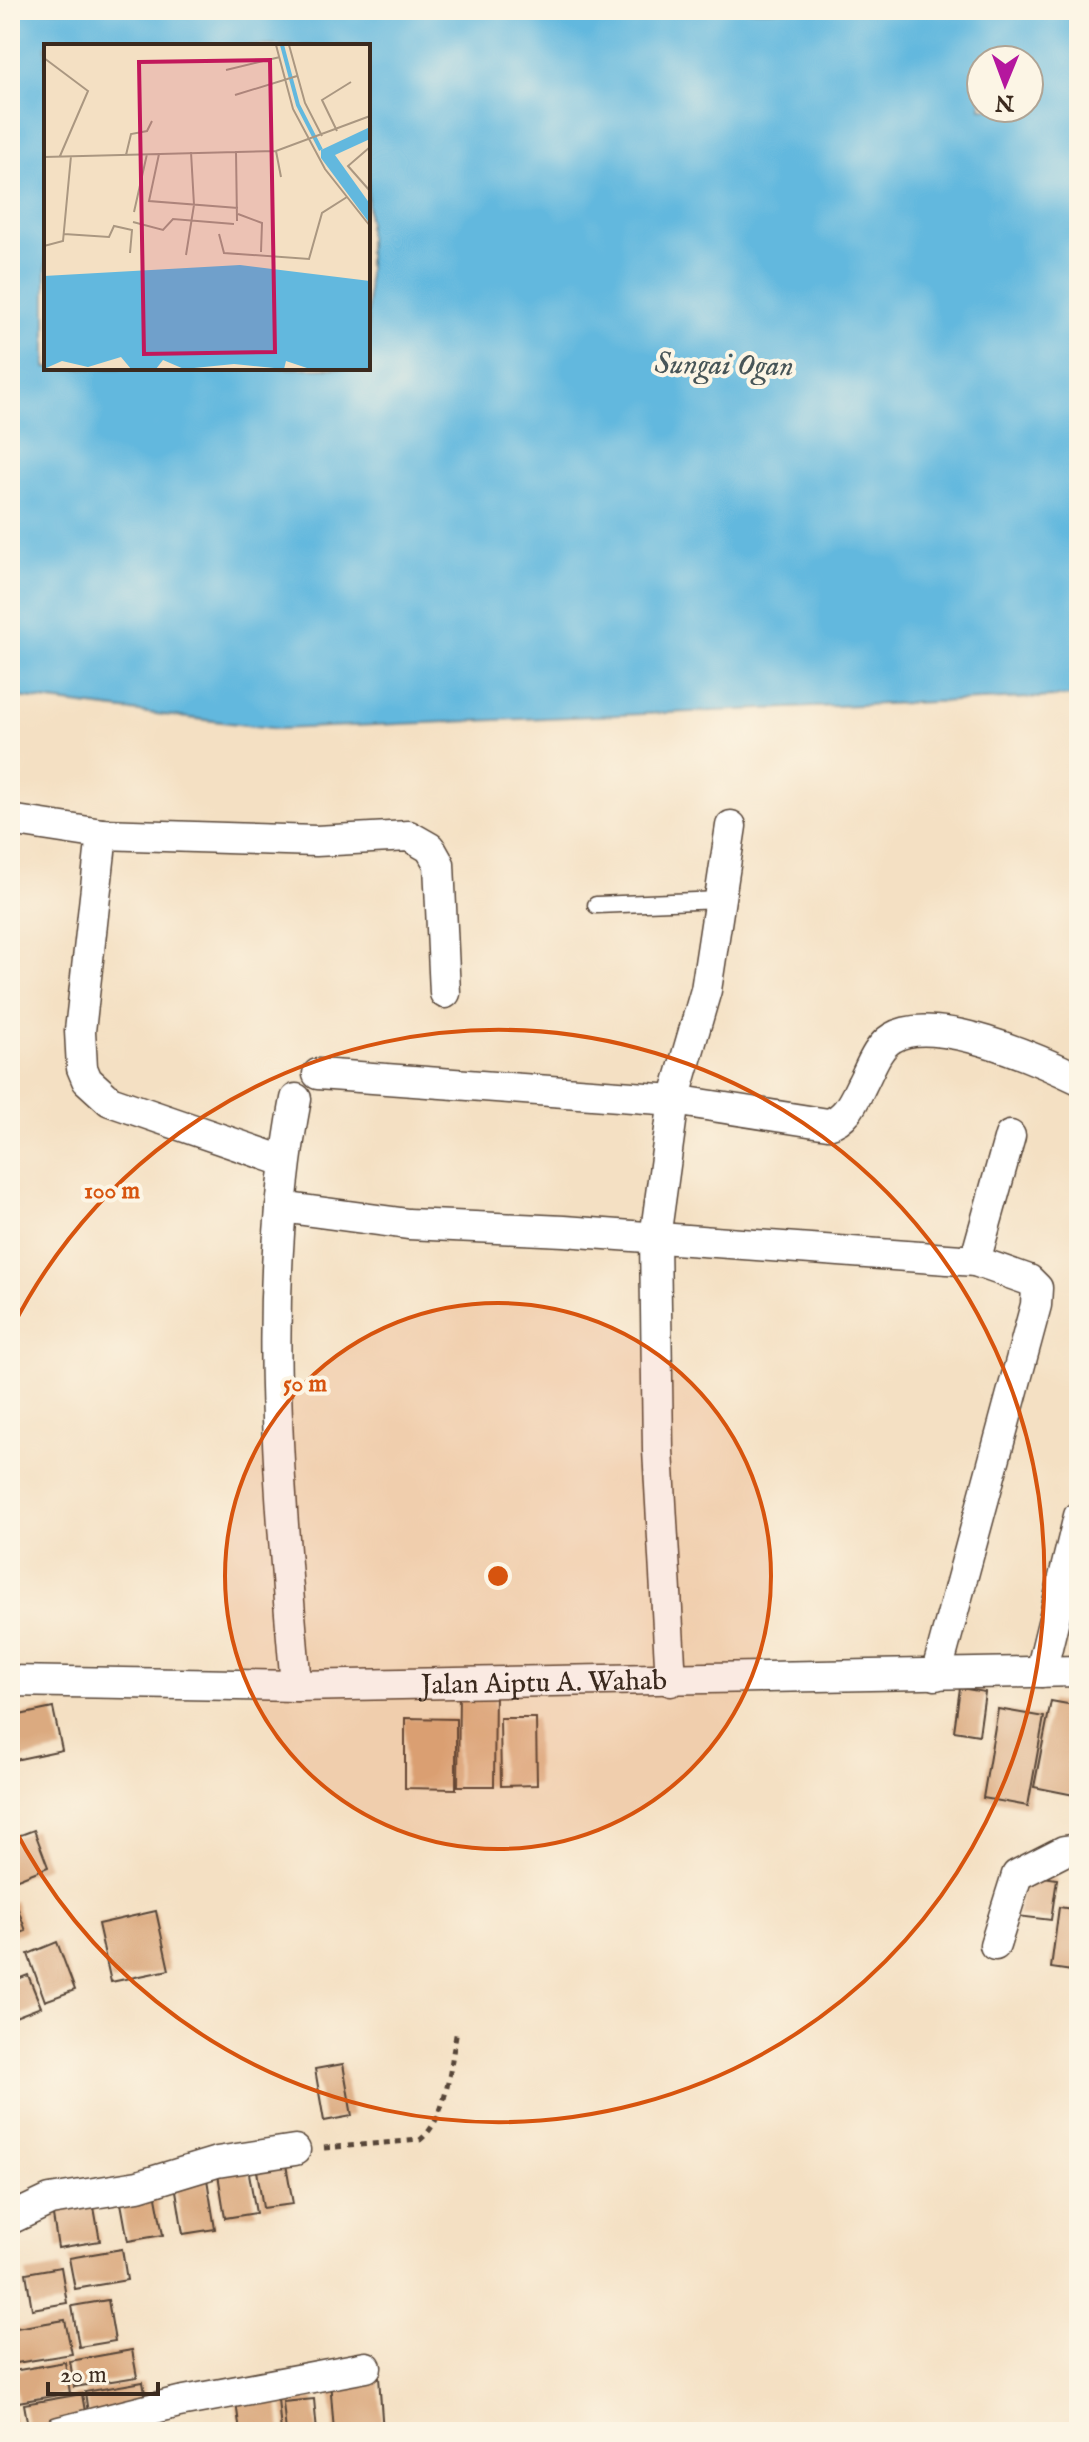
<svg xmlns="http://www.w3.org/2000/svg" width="1089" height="2442" font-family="'IM FELL English',serif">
<rect width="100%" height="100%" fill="#fcf5e5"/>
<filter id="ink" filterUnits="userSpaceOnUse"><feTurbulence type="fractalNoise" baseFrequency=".0125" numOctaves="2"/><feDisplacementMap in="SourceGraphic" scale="16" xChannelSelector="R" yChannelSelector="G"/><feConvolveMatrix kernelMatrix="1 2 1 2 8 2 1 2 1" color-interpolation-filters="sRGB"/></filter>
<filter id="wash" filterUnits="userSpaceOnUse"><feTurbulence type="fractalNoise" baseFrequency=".006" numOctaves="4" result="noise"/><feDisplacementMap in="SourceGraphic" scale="32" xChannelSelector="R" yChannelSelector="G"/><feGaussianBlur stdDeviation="1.8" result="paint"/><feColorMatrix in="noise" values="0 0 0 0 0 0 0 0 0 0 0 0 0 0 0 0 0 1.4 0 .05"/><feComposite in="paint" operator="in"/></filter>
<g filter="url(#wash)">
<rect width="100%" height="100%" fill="#f4e0c3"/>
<!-- water -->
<path fill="#62b8de" stroke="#4e717e" stroke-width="2" fill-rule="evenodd" d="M10,10H1079V696L279,729L10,696ZM46,46H368V368H46ZM981,60H1029V108H981Z"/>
<g id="blocks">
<!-- building -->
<path fill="#dbaa80" d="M960,1688L985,1692L979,1735L954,1731Z
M459,1690H495L494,1786H458Z
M1051,1701L1079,1706V1796L1034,1787Z
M53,1708L62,1750L10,1761V1717Z
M998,1709L1044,1717L1028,1806L983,1798Z
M405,1718L456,1719V1789L405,1788Z
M500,1718H536L537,1785L501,1786Z
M34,1830L48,1867L10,1882V1839Z
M1077,1868H1079V1901L1073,1900Z
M1023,1874L1057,1879L1051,1920L1017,1916Z
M15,1901L26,1931L10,1937V1903Z
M1059,1907L1079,1910V1972L1051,1968Z
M156,1911L169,1970L111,1982L98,1924Z
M57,1942L75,1990L45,2001L28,1954Z
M28,1975L41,2007L10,2019V1982Z
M343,2064L352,2116L324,2121L315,2069Z
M284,2153L293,2204L263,2208L255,2158Z
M247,2162L256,2213L225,2218L217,2168Z
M206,2173L215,2229L183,2234L174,2178Z
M154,2186L163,2235L128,2241L119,2192Z
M92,2196L100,2241L58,2248L51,2203Z
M122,2249L127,2280L75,2289L69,2258Z
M61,2267L67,2303L32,2309L26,2273Z
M108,2300L115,2341L79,2347L72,2306Z
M65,2320L72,2354L10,2364V2329Z
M132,2350L137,2377L74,2387L70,2361Z
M65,2362L70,2393L18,2402L13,2371Z
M379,2377L383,2432H334L330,2380Z
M143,2382L148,2410L89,2420L85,2392Z
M82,2394L87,2423L29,2432L24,2404Z
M278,2398L281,2432H240L236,2402Z
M314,2399L317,2432H286L283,2402Z
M10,2409H12L16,2432H10Z"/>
</g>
</g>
<g filter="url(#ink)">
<use href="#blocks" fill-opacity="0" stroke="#574537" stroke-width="2"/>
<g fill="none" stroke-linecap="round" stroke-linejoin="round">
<!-- service casing -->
<g stroke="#574537" stroke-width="19">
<path id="service" d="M596,905L720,900"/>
</g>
<!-- minor casing -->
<g stroke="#574537" stroke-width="33">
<g id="minor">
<path d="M10,820L102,834L316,841L409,836L430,848L439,864L445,993"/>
<path d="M102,834L80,1031L82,1068L87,1080L110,1101L284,1161"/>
<path d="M318,1074L674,1100L828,1124C847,1119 854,1100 862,1084C870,1069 877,1047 892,1038C933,1012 1040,1060 1079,1079"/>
<path d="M296,1099C259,1293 280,1491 296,1686"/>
<path d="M281,1207L408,1224L564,1231L975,1261L1029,1280L1037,1288L1036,1305L936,1675"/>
<path d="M975,1261L1010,1136"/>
<path d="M1041,1672L1079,1516"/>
<path id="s1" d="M10,1681L296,1686L1079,1671"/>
<path d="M671,1681L658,1450L655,1238L674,1100L706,990L731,826"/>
<path d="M995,1945L1017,1875L1064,1851L1079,1849"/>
<path d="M10,2219L50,2200L138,2186L217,2162L295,2150"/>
<path d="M59,2432L179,2402L366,2367"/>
</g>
</g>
<!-- path -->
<path stroke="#574537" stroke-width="5" stroke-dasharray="6 6" stroke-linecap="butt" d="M324,2148L420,2140C448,2118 450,2064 457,2030"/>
<!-- service -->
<use href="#service" stroke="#fff" stroke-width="16"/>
<!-- minor -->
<use href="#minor" stroke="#fff" stroke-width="30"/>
</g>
</g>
<!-- distance rings -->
<circle cx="498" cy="1576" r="273" fill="#d7540e" fill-opacity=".12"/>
<g fill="none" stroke="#d7540e" stroke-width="4">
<circle cx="498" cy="1576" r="273"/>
<path d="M12 1328A546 546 0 1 1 12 1824"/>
</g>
<g text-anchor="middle" stroke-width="8" stroke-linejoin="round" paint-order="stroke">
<!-- street labels -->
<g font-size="28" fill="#3b2a1e" stroke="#fcf5e5">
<text dy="10" stroke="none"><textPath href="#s1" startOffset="534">Jalan Aiptu A. Wahab</textPath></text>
</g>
<!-- water labels -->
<g font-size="30" font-style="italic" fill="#475558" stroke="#fcf5e5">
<text transform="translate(724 364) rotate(1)" y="10">Sungai Ogan</text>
</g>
</g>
<!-- overview -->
<g transform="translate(44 44)">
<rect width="326" height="326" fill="#f4e0c3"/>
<path d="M326,83V95L291,111L326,160V180L277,114V106ZM196,221L326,237V325H266L242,317L240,325L190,320L140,325L119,316L112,325H87L77,313L44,323L18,317L0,325V232Z" fill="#62b8de"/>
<path fill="none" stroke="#62b8de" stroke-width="4" d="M238,1L254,61L277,106"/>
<path fill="none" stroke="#aa9781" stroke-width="2" d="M232,1L249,65L281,125L326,182M245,1L261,59L278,92M0,14L44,47L16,112M182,26L236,13M191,51L253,32M293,87L278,56L307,38M326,103L304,122L326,147M192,107L193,177M232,107L237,133M115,110L105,157L194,164M82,111L87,90L103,87L108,77M0,113L232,107L326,72M90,168L103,110M194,170L218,179L217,208M89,178L119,186L129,175L190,180M20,190L65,193L70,182L88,186L86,209M175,190L180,209L265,215L278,169L303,153M0,202L19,197L27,112M142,211L150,161L147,108"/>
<path fill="#c2185b" fill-opacity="0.15" stroke="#c2185b" stroke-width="4" d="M226,16L231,308L100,310L95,18Z"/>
<rect width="326" height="326" fill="none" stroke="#3b2a1e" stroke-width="4"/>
</g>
<circle cx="498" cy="1576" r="12" fill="#d7540e" stroke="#fcf5e5" stroke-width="4"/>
<g font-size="24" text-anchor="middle" font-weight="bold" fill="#d7540e" stroke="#fcf5e5" stroke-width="8" stroke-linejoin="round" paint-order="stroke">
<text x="112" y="1198">100 m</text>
<text x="305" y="1391">50 m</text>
</g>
<!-- margin -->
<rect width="1089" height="2442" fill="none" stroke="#fcf5e5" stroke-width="40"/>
<!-- north arrow -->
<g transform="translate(1005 84) rotate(181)"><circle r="38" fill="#fcf5e5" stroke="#afa495" stroke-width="2"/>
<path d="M0-6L14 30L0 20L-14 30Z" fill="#b5179e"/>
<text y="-12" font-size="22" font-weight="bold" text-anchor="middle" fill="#3b2a1e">N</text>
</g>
<!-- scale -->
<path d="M48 2382v12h110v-12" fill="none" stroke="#3b2a1e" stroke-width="4"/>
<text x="60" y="2382" font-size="24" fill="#3b2a1e" stroke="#fcf5e5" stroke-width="6" paint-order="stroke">20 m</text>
</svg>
